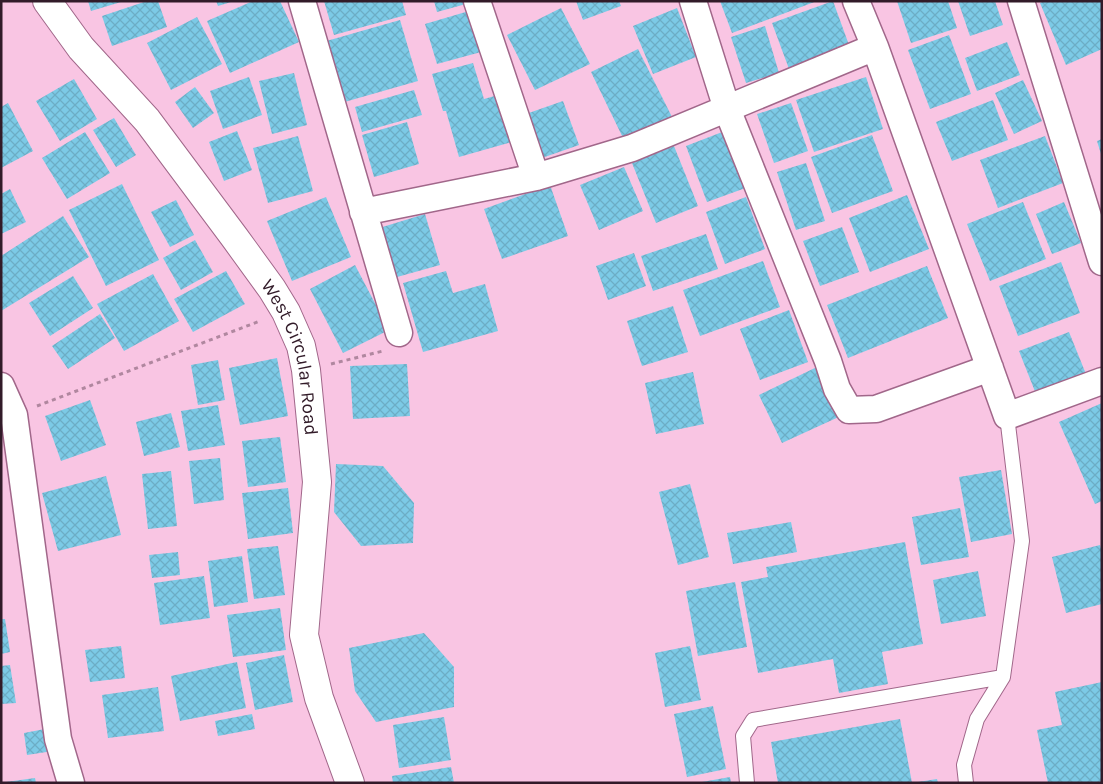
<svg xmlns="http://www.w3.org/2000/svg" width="1103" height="784" font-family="Karla,sans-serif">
<defs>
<pattern id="building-cross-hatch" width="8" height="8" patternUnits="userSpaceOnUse" patternTransform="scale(1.25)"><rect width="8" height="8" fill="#7ccae6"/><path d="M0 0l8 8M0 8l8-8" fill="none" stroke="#6cadc5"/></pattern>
</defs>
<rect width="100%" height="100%" fill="#f9c5e3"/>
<!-- building -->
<path fill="url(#building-cross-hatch)" d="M88,1H121V2L91,11Z
M147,1H158L167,27L112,46L102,16Z
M216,1H231V2L218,6Z
M253,1H280L299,42L230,73L207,21Z
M324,1H402L406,15L334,35Z
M434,1H465L466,4L437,12Z
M576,1H619L621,6L583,20Z
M720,1H817L732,33Z
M833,1L853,56L792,77L772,23Z
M897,1H948L957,28L911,43Z
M958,1H995L1003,25L970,36Z
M1044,1H1102V49L1066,65L1040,3Z
M561,8L590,64L535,90L507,35Z
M677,8L696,57L653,74L633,26Z
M469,11L481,52L437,64L425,24Z
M197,17L222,64L171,90L147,43Z
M400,20L418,81L341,103L323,42Z
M765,26L779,73L746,83L731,37Z
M949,35L971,94L930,109L908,50Z
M1007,42L1020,75L977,91L965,58Z
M638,49L674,121L626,144L591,72Z
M473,63L484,99L505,93L519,140L459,157L446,111H443L432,74Z
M294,73L307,125L272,134L259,81Z
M249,77L262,115L223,129L210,91Z
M866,77L883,129L814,152L796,100Z
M74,79L97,119L60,141L36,101Z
M1023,80L1042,121L1014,134L995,93Z
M195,87L214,113L193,128L175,102Z
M414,90L422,115L362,132L355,107Z
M993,100L1008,140L952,161L936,122Z
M563,101L579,145L539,159L523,115Z
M8,103L33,151L1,168V107Z
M791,103L808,151L774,163L757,114Z
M114,118L136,155L116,167L93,130Z
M407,122L419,164L374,177L362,135Z
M730,129L751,186L707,202L686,146Z
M237,131L252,170L224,181L209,142Z
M85,132L110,173L67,199L42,158Z
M872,135L893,191L832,213L811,157Z
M298,136L313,191L268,203L253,148Z
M1045,136L1063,183L998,208L980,160Z
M1102,139V154H1101L1097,141Z
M674,146L698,206L656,223L632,163Z
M806,163L825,221L796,230L777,172Z
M624,167L643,211L599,230L580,185Z
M122,184L159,260L106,286L69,210Z
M550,185L568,236L502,259L484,209Z
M10,189L26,222L1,234V194Z
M907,195L929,249L870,272L849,218Z
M326,197L351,257L292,281L267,221Z
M746,197L765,249L725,264L706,212Z
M176,200L194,235L170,247L151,212Z
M1023,202L1046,259L990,281L967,224Z
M1064,202L1081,243L1052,254L1036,214Z
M425,214L440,265L390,279L376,229Z
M63,216L89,257L1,311V256Z
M842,227L859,272L820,286L803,241Z
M706,234L718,269L653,291L641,256Z
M195,240L213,272L181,290L163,258Z
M634,253L646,286L608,300L596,266Z
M763,261L780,307L700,336L683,290Z
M1061,262L1080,313L1018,336L999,286Z
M355,265L389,330L343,353L310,289Z
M927,266L948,318L848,358L827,305Z
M226,271L245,304L193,332L174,299Z
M446,271L453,293L485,284L498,331L423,352L403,283Z
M153,274L179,321L124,351L97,304Z
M73,276L93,308L50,336L29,303Z
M673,306L688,352L642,366L627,321Z
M789,310L808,362L760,380L740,329Z
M100,314L115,338L68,369L52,346Z
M1069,332L1088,379L1038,399L1019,351Z
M277,358L288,416L240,425L229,368Z
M218,360L225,400L198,405L191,365Z
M407,364L410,416L353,419L350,366Z
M819,366L843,415L782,443L759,395Z
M693,372L704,424L656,434L645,383Z
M90,400L106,445L61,461L45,416Z
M1102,403V501L1095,504L1059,422Z
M218,405L225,445L188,451L181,411Z
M171,413L180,447L144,456L136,422Z
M280,437L286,482L248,487L242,441Z
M220,458L224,500L194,504L189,461Z
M336,464L383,466L414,503L413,543L361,546L334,512Z
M1001,470L1012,534L971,542L959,477Z
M171,471L177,526L148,529L142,474Z
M106,476L121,535L58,551L42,493Z
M690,484L709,557L678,565L659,492Z
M288,488L293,533L248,539L242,493Z
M960,508L969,557L921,565L912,517Z
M791,522L797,552L733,564L727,533Z
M905,542L923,644L882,652L888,684L839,693L833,659L758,673L741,582L768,577L766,567Z
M1100,545L1102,552V604L1066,613L1052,557Z
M278,546L285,595L254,599L247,549Z
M178,552L180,575L152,578L149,555Z
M242,556L248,602L214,607L208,561Z
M978,571L986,616L941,624L933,580Z
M204,576L210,618L160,625L154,583Z
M735,582L747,647L698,656L686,591Z
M280,608L286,650L233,657L227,615Z
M1,619H5L10,652L1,654Z
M424,633L454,667V707L376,722L355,691L349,648Z
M121,646L125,678L90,682L85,650Z
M690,646L701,700L665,707L655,653Z
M284,655L293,702L255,710L246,663Z
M237,662L246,708L180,721L171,676Z
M10,665L16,703L1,704V666Z
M1102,682V783H1048L1037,730L1062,725L1055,692Z
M158,687L164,731L108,738L102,695Z
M713,706L726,769L687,777L674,714Z
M252,714L255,729L218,736L215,721Z
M444,717L451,760L399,768L393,725Z
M900,719L912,783H778L771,742Z
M50,728L53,751L27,755L24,733Z
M451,767L454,783H393L392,776Z
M730,777L731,783H702V782Z
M35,778L36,783H6V782Z
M937,779L938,783H918V782Z"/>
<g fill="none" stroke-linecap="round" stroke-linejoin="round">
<!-- service casing -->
<g stroke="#a1678a" stroke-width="16">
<path id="service" d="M747,783L743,736L753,720L1003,677L1022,541L1007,416
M966,783L964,765L977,719L1003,677"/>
</g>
<!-- minor casing -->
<g stroke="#a1678a" stroke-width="29">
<path id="minor" d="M302,1L399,333
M477,1L536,177
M693,1L727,109L828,361L837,389L849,410L876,409L990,368
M856,1L875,47L1007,416L1102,381
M1021,1L1102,262
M363,212L536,177L632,148L875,47
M1,386L14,415L58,739L71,783"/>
</g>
<!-- tertiary casing -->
<g stroke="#a1678a" stroke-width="30">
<g id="tertiary">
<path id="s1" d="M47,1L81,48L147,120L235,238L272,289L286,312L301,346L306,370L317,482L304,635L319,698L350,783"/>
</g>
</g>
<!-- path -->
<path stroke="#b0879f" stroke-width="3" stroke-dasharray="4 4" stroke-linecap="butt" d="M331,364L383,351
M37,406L260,321"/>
<!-- service -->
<use href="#service" stroke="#fff" stroke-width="14"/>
<!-- minor -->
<use href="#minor" stroke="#fff" stroke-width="26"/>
<!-- tertiary -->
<use href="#tertiary" stroke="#fff" stroke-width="28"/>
</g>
<g text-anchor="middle" stroke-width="5" stroke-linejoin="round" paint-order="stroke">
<!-- street labels -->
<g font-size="19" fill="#321b29" stroke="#fcf5f9">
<text dy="7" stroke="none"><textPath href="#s1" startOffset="438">West Circular Road</textPath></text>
</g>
</g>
<!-- border -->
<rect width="1103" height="784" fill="none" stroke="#321b29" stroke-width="5"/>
</svg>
